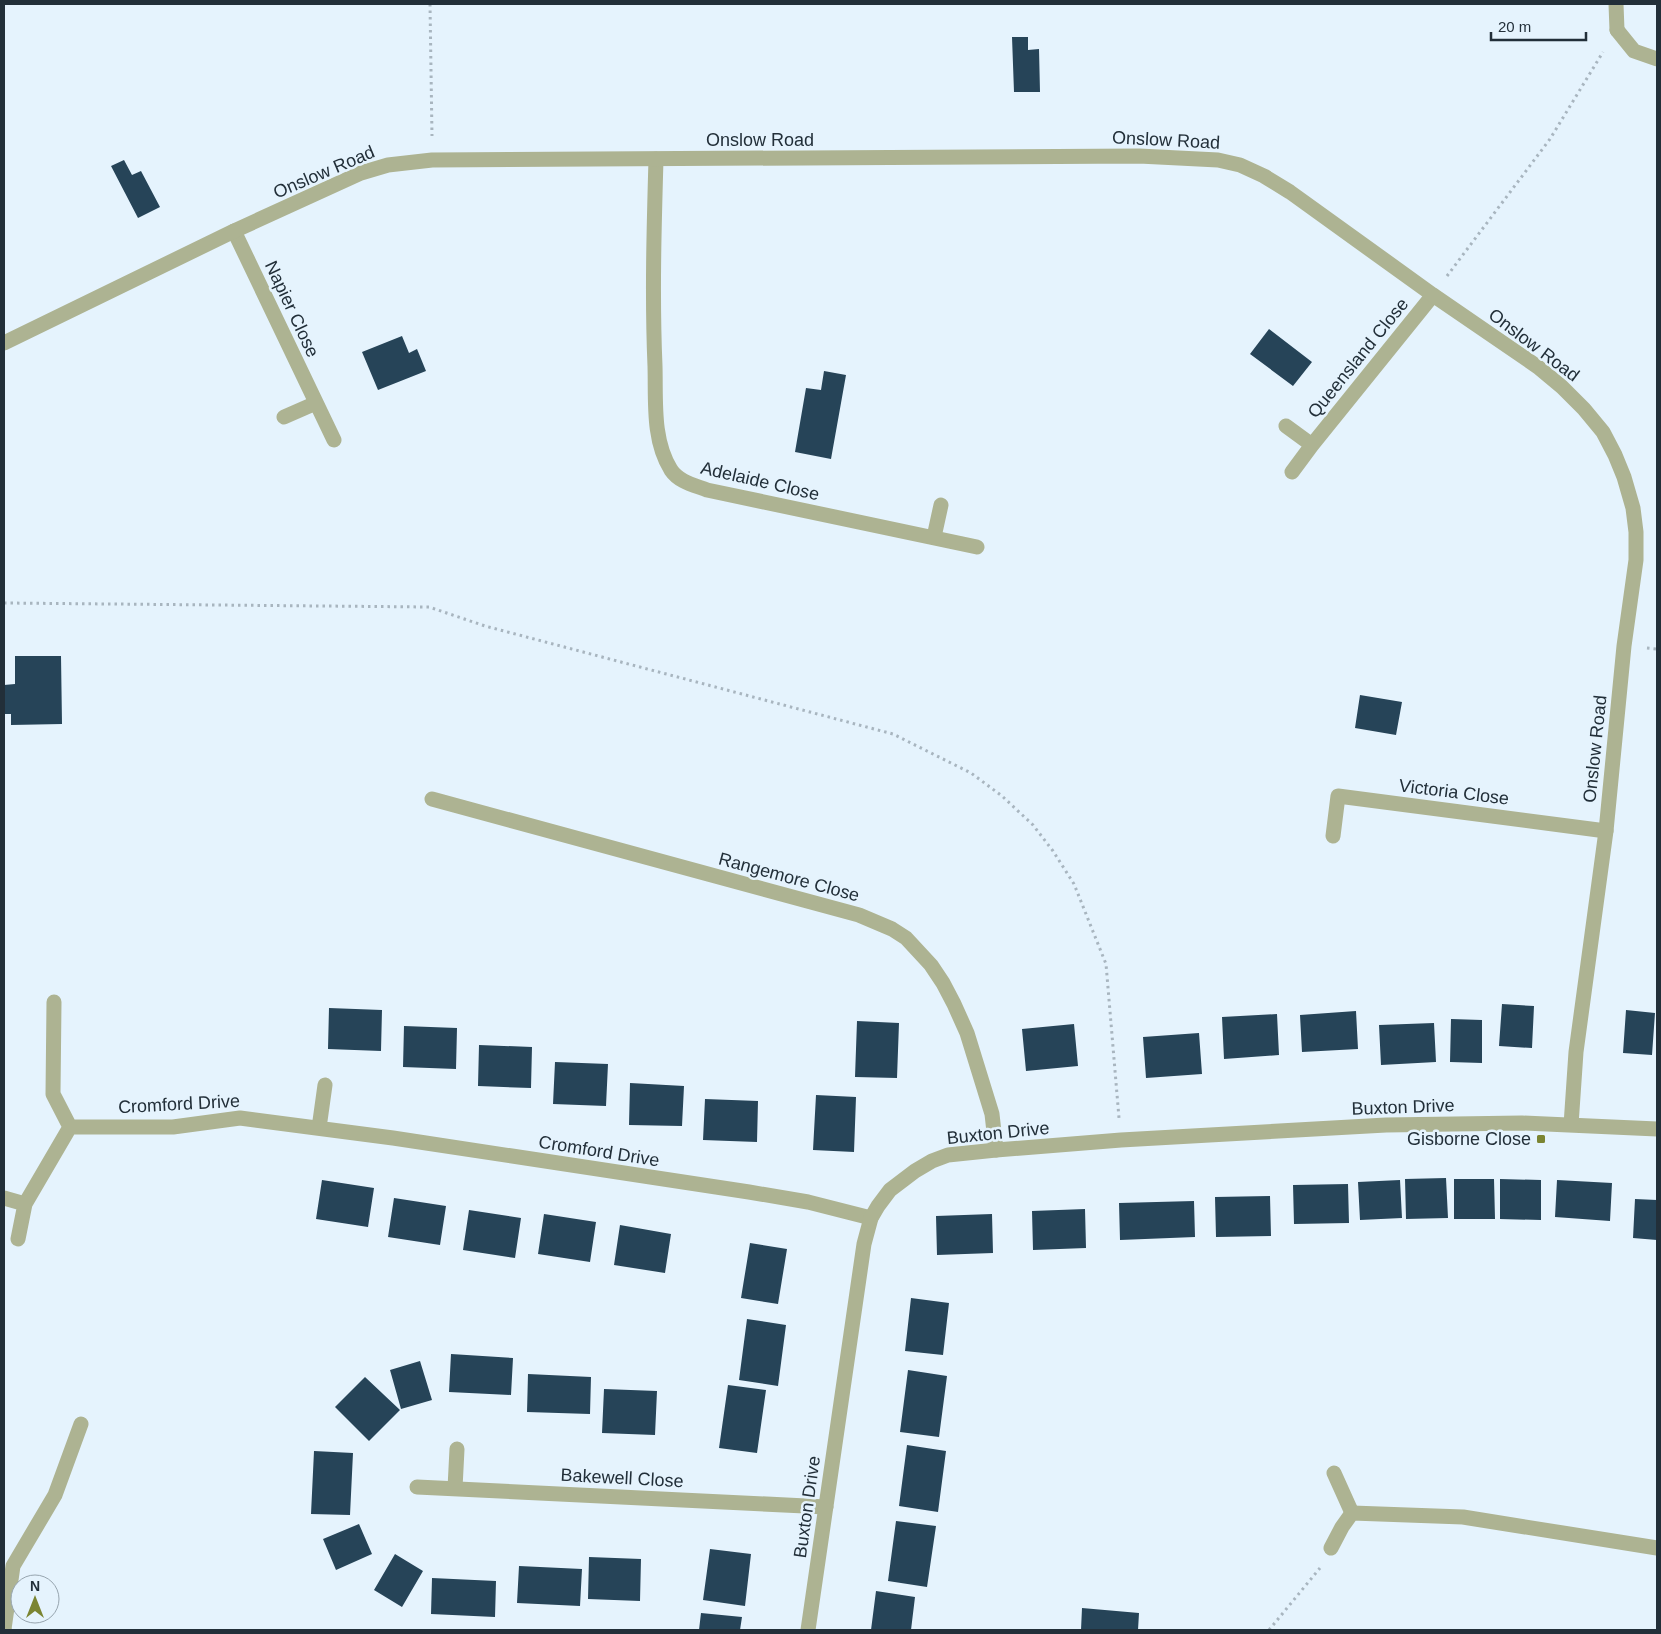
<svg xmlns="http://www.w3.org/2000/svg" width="1661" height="1634" font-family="Arial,sans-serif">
<rect width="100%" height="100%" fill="#e5f3fd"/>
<!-- building -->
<path fill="#264458" d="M1012,37H1028V50L1039,49L1040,92H1014Z
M124,160L132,175L141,171L160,207L138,218L111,166Z
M1269,329L1312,362L1293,386L1250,354Z
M402,336L409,353L417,349L426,371L378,390L362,352Z
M824,371L846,375L831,459L795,452L806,388L821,390Z
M15,656H61L62,724L11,725V714H4V685L15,684Z
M1360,695L1402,702L1396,735L1355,728Z
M1502,1004L1534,1006L1532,1048L1499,1046Z
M329,1008L382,1010L381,1051L328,1049Z
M1626,1010L1655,1013L1652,1055L1623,1053Z
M1356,1011L1358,1049L1302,1052L1300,1015Z
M1277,1014L1279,1055L1224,1059L1222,1017Z
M1451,1019L1482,1020V1063L1450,1062Z
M857,1021L899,1023L897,1078L855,1077Z
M1434,1023L1436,1062L1381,1065L1379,1025Z
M1074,1024L1078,1066L1026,1071L1022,1029Z
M404,1026L457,1028L456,1069L403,1067Z
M1199,1033L1202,1074L1146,1078L1143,1037Z
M479,1045L532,1047L531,1088L478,1086Z
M555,1062L608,1064L606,1106L553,1104Z
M630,1083L684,1086L682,1126L629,1125Z
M816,1095L856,1097L854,1152L813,1150Z
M705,1099L758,1101L757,1142L703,1140Z
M1446,1178L1448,1218L1406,1219L1405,1179Z
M1454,1179H1494L1495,1219H1454Z
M1500,1179L1541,1180V1220L1500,1219Z
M322,1180L374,1188L368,1227L316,1219Z
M1400,1180L1402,1218L1360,1220L1358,1182Z
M1557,1180L1612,1183L1610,1221L1555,1217Z
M1348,1184L1349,1223L1294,1224L1293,1185Z
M1270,1196L1271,1236L1216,1237L1215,1197Z
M394,1198L446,1206L440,1245L388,1237Z
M1635,1199L1657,1200V1240L1633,1238Z
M1194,1201L1195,1237L1120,1240L1119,1203Z
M1085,1209L1086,1248L1033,1250L1032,1211Z
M469,1210L521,1218L515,1258L463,1250Z
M544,1214L596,1222L590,1262L538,1254Z
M992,1214L993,1253L937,1255L936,1216Z
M620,1225L671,1234L665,1273L614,1265Z
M750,1243L787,1249L778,1304L741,1298Z
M911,1298L949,1303L943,1355L905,1351Z
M747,1319L786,1325L778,1386L739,1380Z
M451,1354L513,1358L511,1395L449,1392Z
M420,1361L432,1400L401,1409L390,1370Z
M908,1370L947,1376L939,1437L900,1432Z
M528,1374L591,1377L590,1414L527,1412Z
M365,1377L400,1410L369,1441L335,1407Z
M728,1385L766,1390L757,1453L719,1448Z
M604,1389L657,1391L655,1435L602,1433Z
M907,1445L946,1451L938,1512L899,1506Z
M314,1451L353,1453L350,1515L311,1514Z
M896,1521L936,1526L927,1587L888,1581Z
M359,1524L372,1554L336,1570L323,1539Z
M710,1549L751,1554L745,1606L703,1600Z
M395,1554L423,1571L402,1607L374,1590Z
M589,1557L641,1559L640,1601L588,1599Z
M519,1566L582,1569L580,1606L517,1603Z
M432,1578L496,1581L495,1617L431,1614Z
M876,1591L915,1597L911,1630H871Z
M1082,1608L1139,1613L1138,1630H1081Z
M701,1613L742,1617L740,1630H699Z"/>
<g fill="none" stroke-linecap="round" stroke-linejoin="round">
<!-- path -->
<path stroke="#a8b5bf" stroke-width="3" stroke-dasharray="2.5 4" stroke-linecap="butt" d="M430,4L432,136
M1447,276L1550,139L1603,52
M4,603L429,607L485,626L893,734L971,773L1002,796L1033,825L1053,851L1074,884L1106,964L1119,1118
M1647,648L1657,649
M1269,1630L1320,1568"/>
<!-- service -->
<path stroke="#adb392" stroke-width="15" d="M1617,30L1634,51L1657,59
M1334,1473L1352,1513
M4,1629L13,1566L55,1495L81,1424"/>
<!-- minor -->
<path stroke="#adb392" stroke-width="15" d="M1616,4L1617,30
M656,159C654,228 652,297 655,366C656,400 652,440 671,470C679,482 694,485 707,490L977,547
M234,231L334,440
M284,417L316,403
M1286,426L1312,445
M1292,472L1312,445L1433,295
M934,537L941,505
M432,799L859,915L892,929L906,938L931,965L943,983L954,1004L967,1033L992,1114L996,1150
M1333,836L1338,796L1606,831
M70,1127H173L240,1118L393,1138L749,1192L808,1202L871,1218
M319,1128L325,1085
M4,1198L25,1204
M18,1239L25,1204L70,1127L53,1094L54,1002
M417,1487L826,1507
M455,1488L457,1449
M1331,1548L1342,1527L1352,1513L1463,1517L1657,1548
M4,1630V1629"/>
<!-- tertiary -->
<path stroke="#adb392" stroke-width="15" d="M4,343L234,231L361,173L388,165L432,160L1139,156L1218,160L1240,165L1264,176L1290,192L1433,295L1538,367L1562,387L1584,409L1603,432L1615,455L1624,477L1633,508L1636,532V560L1624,646L1606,831L1576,1052L1571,1125
M808,1630L864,1244L871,1218L878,1206L890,1190L915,1171L932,1161L948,1155L996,1150L1121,1140L1386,1125L1522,1123L1657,1129"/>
</g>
<!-- markers -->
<rect fill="#7b8532" stroke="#e5f3fd" stroke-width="2" x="1536" y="1134" width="10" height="10" rx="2.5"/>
<g text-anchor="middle" stroke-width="5" stroke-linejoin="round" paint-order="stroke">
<!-- street labels -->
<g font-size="18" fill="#222f39" stroke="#e5f3fd">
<text x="760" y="146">Onslow Road</text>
<text transform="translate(1166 140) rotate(3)" y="6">Onslow Road</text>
<text transform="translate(324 172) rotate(-23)" y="6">Onslow Road</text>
<text transform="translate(292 309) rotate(65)" y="6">Napier Close</text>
<text transform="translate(1534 345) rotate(37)" y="6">Onslow Road</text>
<text transform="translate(1358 358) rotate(-51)" y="6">Queensland Close</text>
<text transform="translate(760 481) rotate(13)" y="6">Adelaide Close</text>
<text transform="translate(1595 749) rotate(-84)" y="6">Onslow Road</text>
<text transform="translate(1454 792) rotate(7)" y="6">Victoria Close</text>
<text transform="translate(789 877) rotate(15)" y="6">Rangemore Close</text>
<text transform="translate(179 1104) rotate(-3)" y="6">Cromford Drive</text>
<text transform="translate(1403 1107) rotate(-2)" y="6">Buxton Drive</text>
<text transform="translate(998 1133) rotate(-6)" y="6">Buxton Drive</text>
<text transform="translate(599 1151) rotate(9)" y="6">Cromford Drive</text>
<text transform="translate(622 1478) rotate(3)" y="6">Bakewell Close</text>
<text transform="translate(807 1507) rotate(-82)" y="6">Buxton Drive</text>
</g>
<!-- poi labels -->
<g font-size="18" fill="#222f39" stroke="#e5f3fd" text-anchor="end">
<text x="1531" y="1145">Gisborne Close</text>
</g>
</g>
<!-- border -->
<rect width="1661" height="1634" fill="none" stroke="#222f39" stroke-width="10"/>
<!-- north arrow -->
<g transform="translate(35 1599)"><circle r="24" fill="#e5f3fd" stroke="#97a5af"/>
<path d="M0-4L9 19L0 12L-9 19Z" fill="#7b8532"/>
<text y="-8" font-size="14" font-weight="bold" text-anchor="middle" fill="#222f39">N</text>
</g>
<!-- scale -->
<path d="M1491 32v8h95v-8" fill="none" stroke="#222f39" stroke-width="2.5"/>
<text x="1498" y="32" font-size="15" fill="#222f39" stroke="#e5f3fd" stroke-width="4" paint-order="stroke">20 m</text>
</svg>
